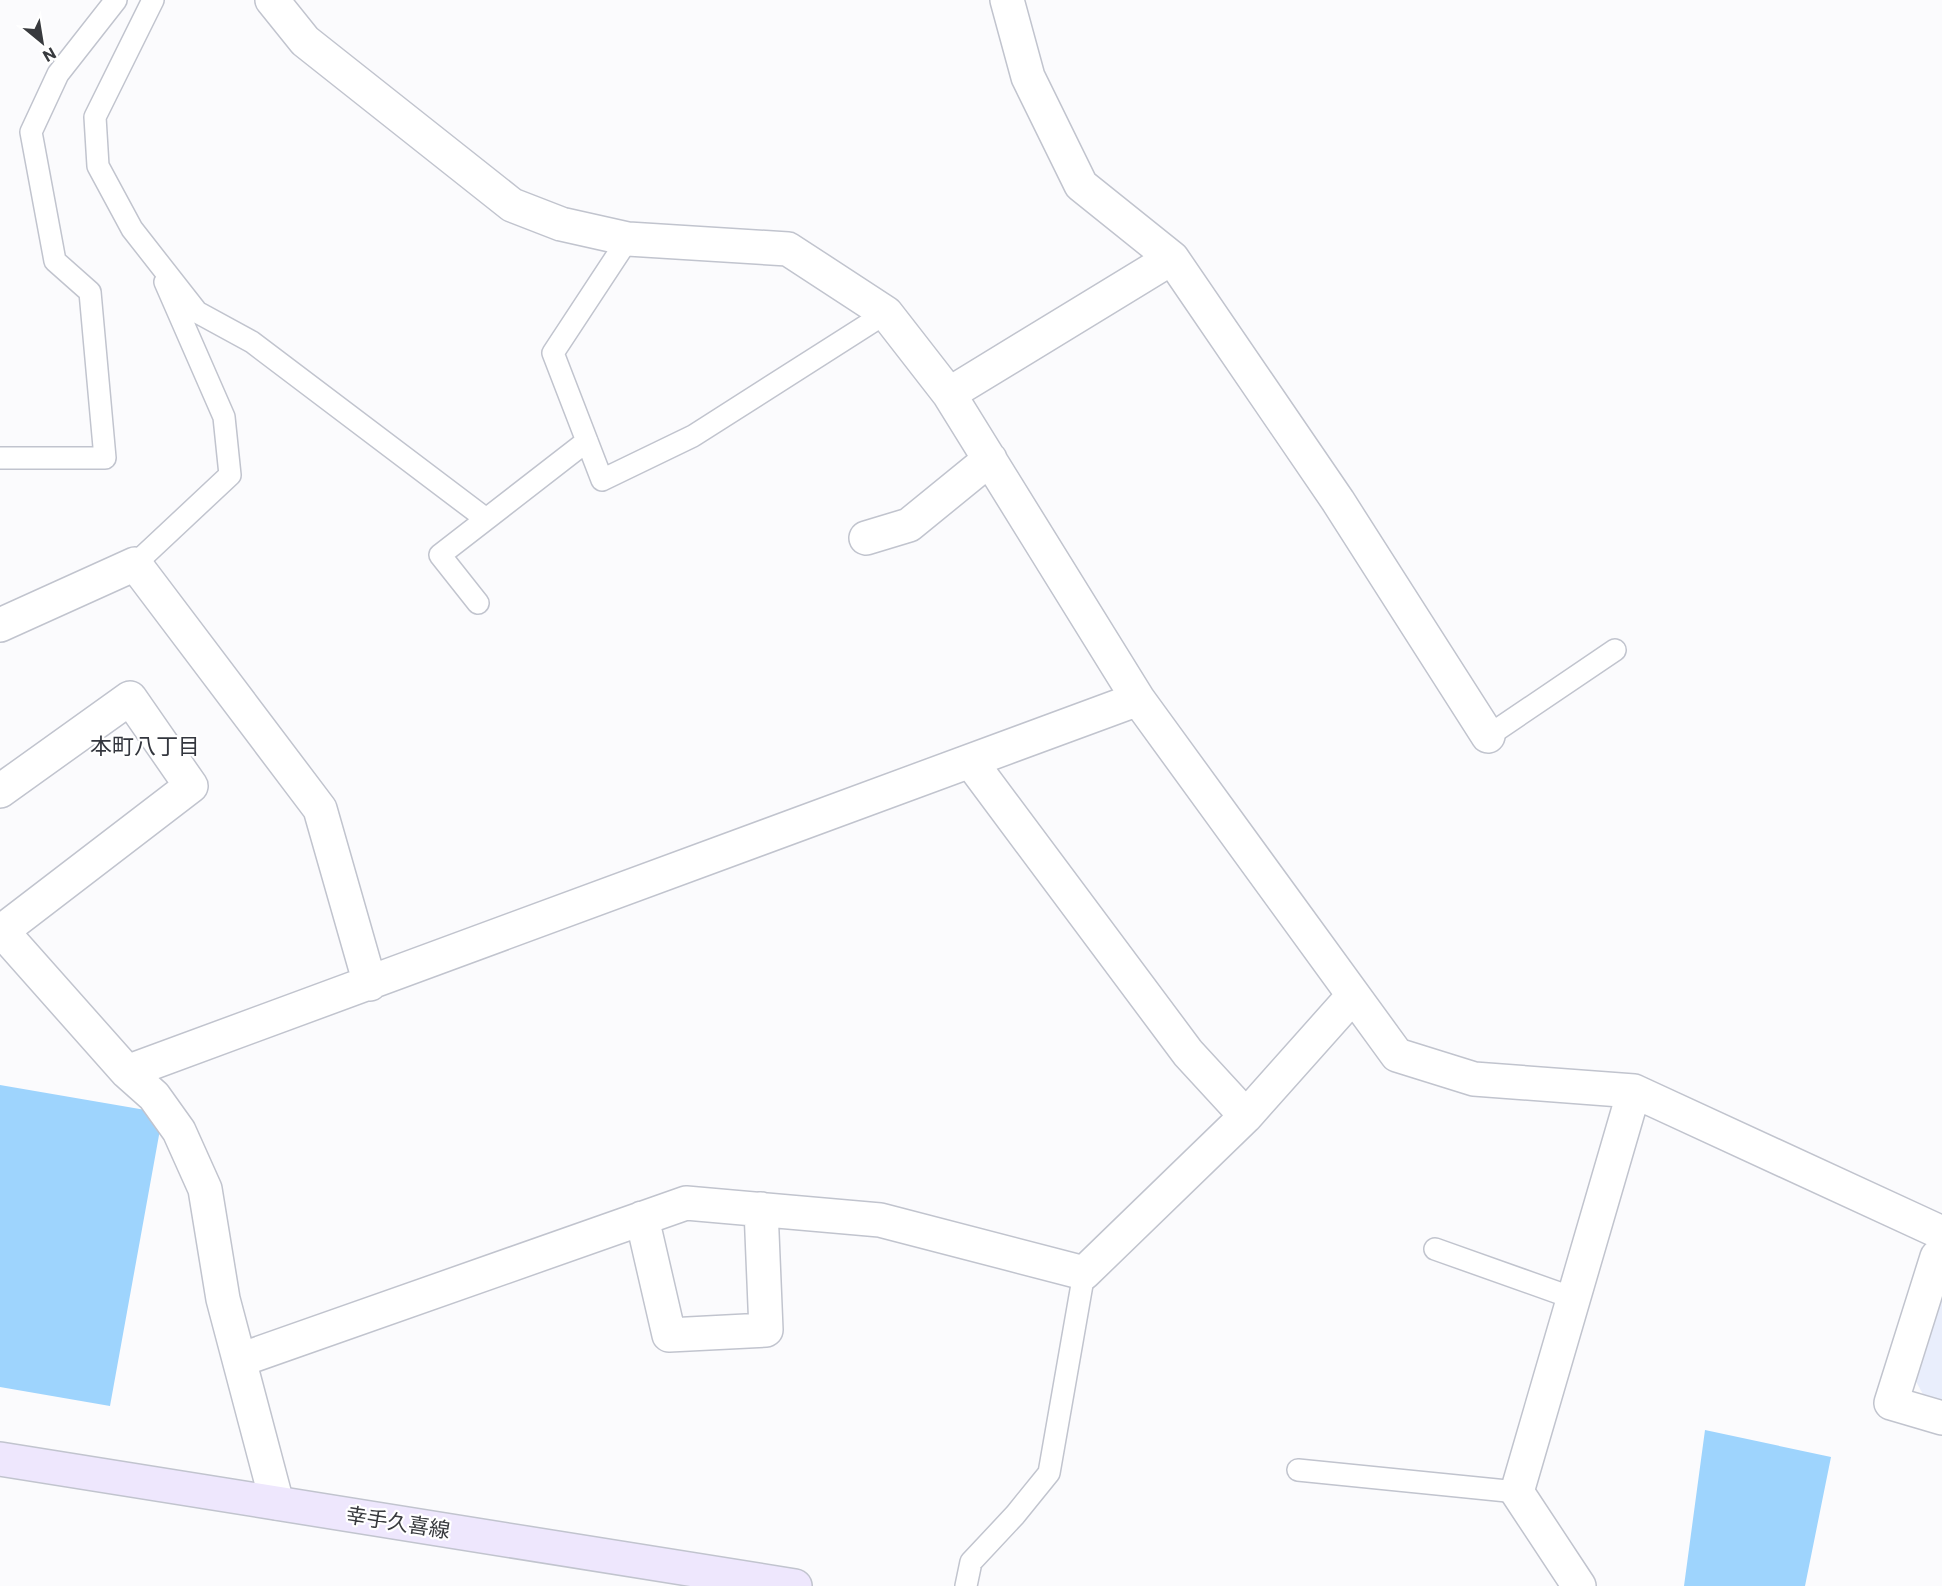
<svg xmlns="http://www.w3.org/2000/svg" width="1942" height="1586" font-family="Commissioner,'Noto Sans JP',sans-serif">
<rect width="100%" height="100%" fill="#fbfbfd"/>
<!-- built -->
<path fill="#e9eefc" d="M1942,1274V1401L1924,1396L1913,1376Z"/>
<!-- building -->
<path fill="#9ed4fd" d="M0,1085L163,1113L110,1406L0,1387Z
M1705,1430L1831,1457L1805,1586H1684Z"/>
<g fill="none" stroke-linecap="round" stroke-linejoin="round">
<!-- service casing -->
<g stroke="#c1c4ce" stroke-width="24">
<path id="service" d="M153,0L95,117L98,166L132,229L197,312L252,342L486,519
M628,239L553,353L602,480L693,436L886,313
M0,458H105L90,292L55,261L31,132L58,74L116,0
M135,564L230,475L224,417L165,282
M478,603L440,555L587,441
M1488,736L1615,650
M1435,1249L1573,1298
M1298,1470L1517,1492
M966,1586L971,1562L1015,1515L1049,1473L1084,1273"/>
</g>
<!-- minor casing -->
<g stroke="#c1c4ce" stroke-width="36">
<path id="minor" d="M272,0L305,41L512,205L561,224L628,239L788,249L886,313L949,394
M1007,0L1028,77L1081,185L1172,258L1338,501L1488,736
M1172,258L949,394L1138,699L1397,1055L1474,1079L1634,1091L1942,1233
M866,538L909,525L990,459
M0,625L135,564L320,809L370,984
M971,762L1188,1053L1246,1116
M0,791L130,698L191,786L2,931
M0,929L127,1072L154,1096L179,1131L205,1189L223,1299L277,1503
M127,1072L1138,699
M642,1218L669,1335L766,1330L761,1209
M1942,1252L1937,1257L1891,1403L1942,1418
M240,1360L686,1203L880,1220L1084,1273L1246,1116L1352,997
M1579,1586L1517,1492L1634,1091"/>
</g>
<!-- secondary casing -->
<g stroke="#c1c4ce" stroke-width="36">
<path id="secondary" d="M0,1459L795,1586"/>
</g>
<!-- service -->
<use href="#service" stroke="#fff" stroke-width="21"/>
<!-- minor -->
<use href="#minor" stroke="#fff" stroke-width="33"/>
<!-- secondary -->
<use href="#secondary" stroke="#eee7fd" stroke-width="33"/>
</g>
<g text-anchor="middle" stroke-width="4.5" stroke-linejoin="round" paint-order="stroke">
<!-- street labels -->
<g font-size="21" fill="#383a3e" stroke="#fff">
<text transform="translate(398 1523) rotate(9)" y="7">幸手久喜線</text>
</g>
<!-- neighbourhood labels -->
<g font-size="22" fill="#33363e" stroke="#fff">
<text x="145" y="754">本町八丁目</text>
</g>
</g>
<!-- north arrow -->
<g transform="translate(42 42) rotate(150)" stroke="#ffffff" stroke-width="4.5" paint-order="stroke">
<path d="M0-4.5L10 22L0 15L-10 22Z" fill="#383a3e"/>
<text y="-9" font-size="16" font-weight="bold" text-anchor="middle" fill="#383a3e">N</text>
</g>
</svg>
